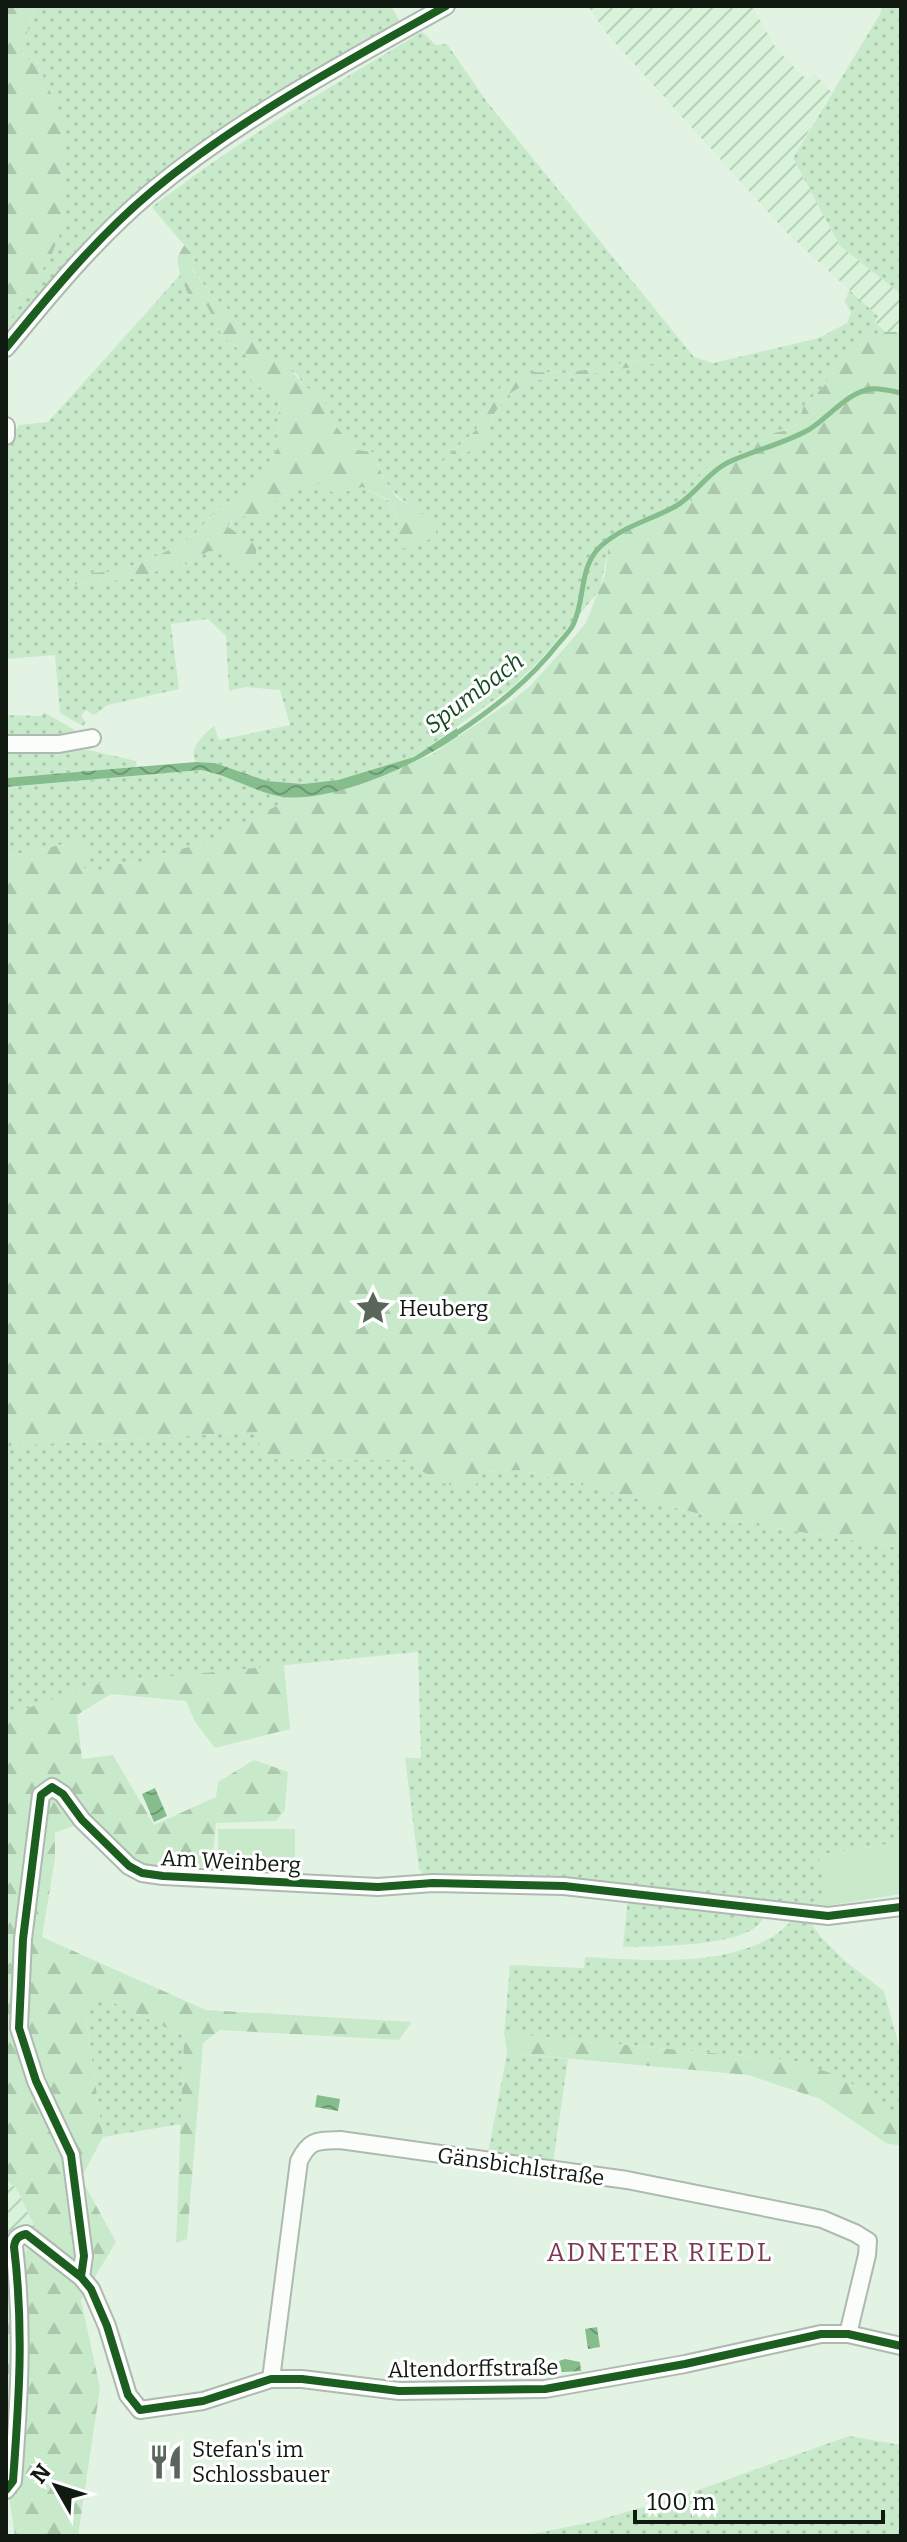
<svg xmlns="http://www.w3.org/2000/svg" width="907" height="2542" font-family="Bitter,serif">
<defs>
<pattern id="industrial-furrows" width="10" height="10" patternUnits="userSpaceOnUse" patternTransform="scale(2)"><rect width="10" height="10" fill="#d8f3da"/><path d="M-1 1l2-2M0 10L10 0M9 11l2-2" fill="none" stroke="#b8d0ba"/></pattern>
<pattern id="grass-dots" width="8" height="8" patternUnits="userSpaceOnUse" patternTransform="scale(2)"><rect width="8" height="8" fill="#c8eacb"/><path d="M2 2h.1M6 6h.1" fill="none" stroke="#abc8ad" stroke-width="1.8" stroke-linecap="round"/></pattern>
<pattern id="forest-firs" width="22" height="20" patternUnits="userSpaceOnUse" patternTransform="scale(2)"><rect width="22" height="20" fill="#c8eacb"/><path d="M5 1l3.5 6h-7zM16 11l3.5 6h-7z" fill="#abc8ad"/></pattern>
<pattern id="water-waves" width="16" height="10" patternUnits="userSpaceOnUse" patternTransform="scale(2)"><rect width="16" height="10" fill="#86bd8d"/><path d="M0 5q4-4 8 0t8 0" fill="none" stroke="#6c9972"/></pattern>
</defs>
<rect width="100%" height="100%" fill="#e2f3e4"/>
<!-- industrial -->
<path fill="url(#industrial-furrows)" d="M588,6H752L777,50L807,80L815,74L831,92L793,158L840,246L901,294V332H886L874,321L878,316L787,233L608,35Z
M6,2180L16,2188L42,2241L6,2267Z"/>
<!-- grass -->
<path fill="url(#grass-dots)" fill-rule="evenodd" d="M35,6H391L400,22L236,119L179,158L92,235L6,334V326L51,256L41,71L21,52Z
M882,6H901V294L840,246L793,158L880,14Z
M422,32L436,45L447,44L487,102L694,357L713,363L819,338L847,323L851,313L845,302L849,290L878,316L874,322L886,332L863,338L856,353L839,357L824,386L804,405L798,424L788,430L760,436L749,452L717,456L697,479L692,501L634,524L621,536L608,549L600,590L541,659L511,688L414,757L338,780L303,784L267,781L215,763L196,762C188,748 204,734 214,726L219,740L290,725L280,690L246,687L229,691L226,636L208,619L171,624L179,689L108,705L94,715L86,710L81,716L86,722L83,726L60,713L55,655L6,659V445L19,425L48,422L180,275L188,294L207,306L223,337L249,357L252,383L280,398L277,450L254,486L218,508L198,531L182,544L139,564L108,572L85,573L72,577L71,585L137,578L168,567L188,564L209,551L217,552L235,516L276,501L315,482L336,494L363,487L389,501L399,526L416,508C389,494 384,480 373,452L356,451L330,419L323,397L304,386L297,374L273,362L261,347L244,338L230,311L213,297L191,267L195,258L152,207C237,141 330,87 422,32ZM658,357H687L565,378L532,380L509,394L493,415L485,440L451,453L476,430L486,409L534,372L567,373Z
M44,712L73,729L77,733L75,738L6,741V715L42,716Z
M6,748H80L136,761L137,768L6,778Z
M201,770C233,776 261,795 294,797L199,846L167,852L141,863L110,864L98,875L84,868L88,843L74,842L6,856V787Z
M258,1432L262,1459L405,1460L439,1482L482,1472L520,1470L725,1520L901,1548V1842L819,1855L828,1911L437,1879L424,1875L419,1869L405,1758H421L418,1652L95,1684L6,1716V1446Z
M628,1896L764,1916C755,1948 652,1946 623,1947Z
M795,1919H808L820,1936L846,1962L884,1991L901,2053V2116L795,2061L504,2033L510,1965L584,1968L585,1957C642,1960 718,1967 770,1938C779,1934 786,1925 795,1919Z
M95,1994L184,2036L181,2124L103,2137L85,2011Z
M507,2053L568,2059L553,2163L488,2154Z
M849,2436L901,2445V2536H522L592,2522L684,2495Z"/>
<!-- forest -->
<path fill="url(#forest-firs)" d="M6,6H35L21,52L41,71L66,127L63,226L51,256L6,326Z
M184,245L195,258L191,268L213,297L230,311L244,338L261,347L273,362L283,360L304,386L323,397L330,419L356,450L373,452L383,477L397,498L416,508L436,524V535L411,551L398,546L399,526L389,500L363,487L336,494L315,482L276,501L263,518L235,516L228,527L256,545V559L244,569L217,552L209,551L188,564L168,567L137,578L71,585L67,583L72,576L85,573L108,572L139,564L182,544L198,531L218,508L254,486L277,450L280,398L252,383L249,357L223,337L207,306L188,294L180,275L177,258Z
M886,332H901V1548L725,1520L520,1470L482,1472L473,1491L439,1482L405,1460L261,1459L258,1432L6,1446V856L74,842H88L92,857L84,868L98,875L109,864L141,863L167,852L199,845L294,797L334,791L431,755L514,699L530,686L569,643L586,623L605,575L608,549L621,536L634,524L692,501L697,479L717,456L748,452L760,436L788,430L798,424L804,405L824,386L839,357L856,353L863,338Z
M658,357H694L565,378L532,380L509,394L493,415L485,440L449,465L442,462L476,430L486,409L501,387L534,372L567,373Z
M284,1665L290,1729L215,1748L195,1722L186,1701L111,1694L77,1715L82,1759L113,1755L154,1825L216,1797L218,1782L254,1760L288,1772L285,1810L276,1821L216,1823L212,1862L204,1867L148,1870L122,1852L88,1820L55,1833V1859L42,1937L206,2010L412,2022L399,2040L220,2030L203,2043L187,2239L176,2243L184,2036L95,1994L85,2012L103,2137L81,2178L116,2242L81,2300L100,2388L78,2536H15L6,2476V2267L42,2241L16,2188L6,2180V1716L95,1684Z
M504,2033L795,2061L842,2077L901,2116V2146L886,2143L820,2099L748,2075L507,2053Z"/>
<!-- garden -->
<path fill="#c8eacb" d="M218,1829H295V1871H218Z
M901,1842V1894L826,1906L819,1855Z"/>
<!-- water -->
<path fill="url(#water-waves)" d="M457,728L458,736C418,764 327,806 278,796C251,790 228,775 201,770L6,787V778L196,762L215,763L267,781L303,784L338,780L414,757Z
M155,1788L167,1816L154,1822L142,1794Z
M317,2095L340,2099L338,2111L315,2107Z
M597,2327L600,2347L588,2349L585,2329Z
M565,2359L580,2362L581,2371L562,2372L559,2361Z"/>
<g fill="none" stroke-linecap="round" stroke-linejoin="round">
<!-- stream -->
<path stroke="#86bd8d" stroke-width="5" d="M454,735C493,709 529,681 558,644C563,638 570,631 573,625C586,599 578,567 601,546C623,526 651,520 676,506C695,495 707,473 727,463C754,450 784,444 810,429C829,417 848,392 871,389C880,388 892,391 901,393"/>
<!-- minor casing -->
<g stroke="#adbaaf" stroke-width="20">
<path id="minor" d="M6,348C51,293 97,237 151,192C240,118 346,62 446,6
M6,426V436
M6,744H59L92,738
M81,2277L84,2256L71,2155L36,2081L19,2028L23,1939L41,1795L52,1787L63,1794L82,1820L129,1866L142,1873L163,1876L378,1887L433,1883L564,1886L828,1916L901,1907
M271,2379L299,2161C310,2139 317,2141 340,2140L627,2180L822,2219L855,2233L868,2241L867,2255L848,2334
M6,2490L13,2481C19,2401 24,2328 14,2247C15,2239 18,2236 26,2234L81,2277L91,2289L107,2326L128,2395L140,2410L203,2401L271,2379H302L399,2391L545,2389L685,2364L821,2334H848L901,2346"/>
</g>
<!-- minor -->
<use href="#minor" stroke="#fbfdfb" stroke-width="16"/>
<!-- cycleway casing -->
<g stroke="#fff" stroke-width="13">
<path id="cycleway" d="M6,348C51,293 97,237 151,192C240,118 346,62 446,6
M81,2277L84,2256L71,2155L36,2081L19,2028L23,1939L41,1795L52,1787L63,1794L82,1820L129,1866L142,1873L163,1876L378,1887L433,1883L564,1886L828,1916L901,1907
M6,2490L13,2481C19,2401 24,2328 14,2247C15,2239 18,2236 26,2234L81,2277L91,2289L107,2326L128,2395L140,2410L203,2401L271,2379H302L399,2391L545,2389L685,2364L821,2334H848L901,2346"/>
</g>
<!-- cycleway -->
<use href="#cycleway" stroke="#1b5e20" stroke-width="8"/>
</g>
<!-- icons -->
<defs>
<g id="sight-bare" transform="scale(2.76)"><path d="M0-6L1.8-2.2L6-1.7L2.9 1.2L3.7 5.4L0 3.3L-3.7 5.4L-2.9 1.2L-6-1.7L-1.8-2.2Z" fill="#5a665b" stroke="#fff" stroke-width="2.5" paint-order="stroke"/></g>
<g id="restaurant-bare" transform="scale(2.76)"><path d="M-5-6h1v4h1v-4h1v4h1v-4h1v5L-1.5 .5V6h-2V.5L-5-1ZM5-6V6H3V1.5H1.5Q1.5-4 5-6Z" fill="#5a665b" stroke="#fff" stroke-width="2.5" paint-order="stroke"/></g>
</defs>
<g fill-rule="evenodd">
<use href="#sight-bare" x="373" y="1308"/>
<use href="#restaurant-bare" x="166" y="2462"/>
</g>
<g text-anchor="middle" stroke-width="6" stroke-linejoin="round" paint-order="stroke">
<!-- poi labels -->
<g font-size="22" fill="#101a11" stroke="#fff" text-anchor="start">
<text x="399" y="1316">Heuberg</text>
<text x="192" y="2457">Stefan's im<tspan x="192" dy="25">Schlossbauer</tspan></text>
</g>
<!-- street labels -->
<g font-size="22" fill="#101a11" stroke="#fff">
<text transform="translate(231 1861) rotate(3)" y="8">Am Weinberg</text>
<text transform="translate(521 2166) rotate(8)" y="8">Gänsbichlstraße</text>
<text transform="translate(473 2368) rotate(-1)" y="8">Altendorffstraße</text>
</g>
<!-- water labels -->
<g font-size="24" font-style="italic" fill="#184c23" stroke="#fff">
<text transform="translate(474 693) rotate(-37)" y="8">Spumbach</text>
</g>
<!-- quarter labels -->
<g font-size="26" letter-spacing="2" fill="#7d3853" stroke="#fff">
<text x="660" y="2261">ADNETER RIEDL</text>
</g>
</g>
<!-- border -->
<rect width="907" height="2542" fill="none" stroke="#101a11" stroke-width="16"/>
<!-- north arrow -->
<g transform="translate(56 2486) rotate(309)" stroke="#ffffff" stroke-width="6" paint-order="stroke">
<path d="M0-6L14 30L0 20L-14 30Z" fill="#101a11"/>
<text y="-12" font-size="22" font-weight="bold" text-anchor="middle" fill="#101a11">N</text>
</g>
<!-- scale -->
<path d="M635 2510v12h248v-12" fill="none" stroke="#101a11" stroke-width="4"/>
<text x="647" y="2510" font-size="24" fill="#101a11" stroke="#ffffff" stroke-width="6" paint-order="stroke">100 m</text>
</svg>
